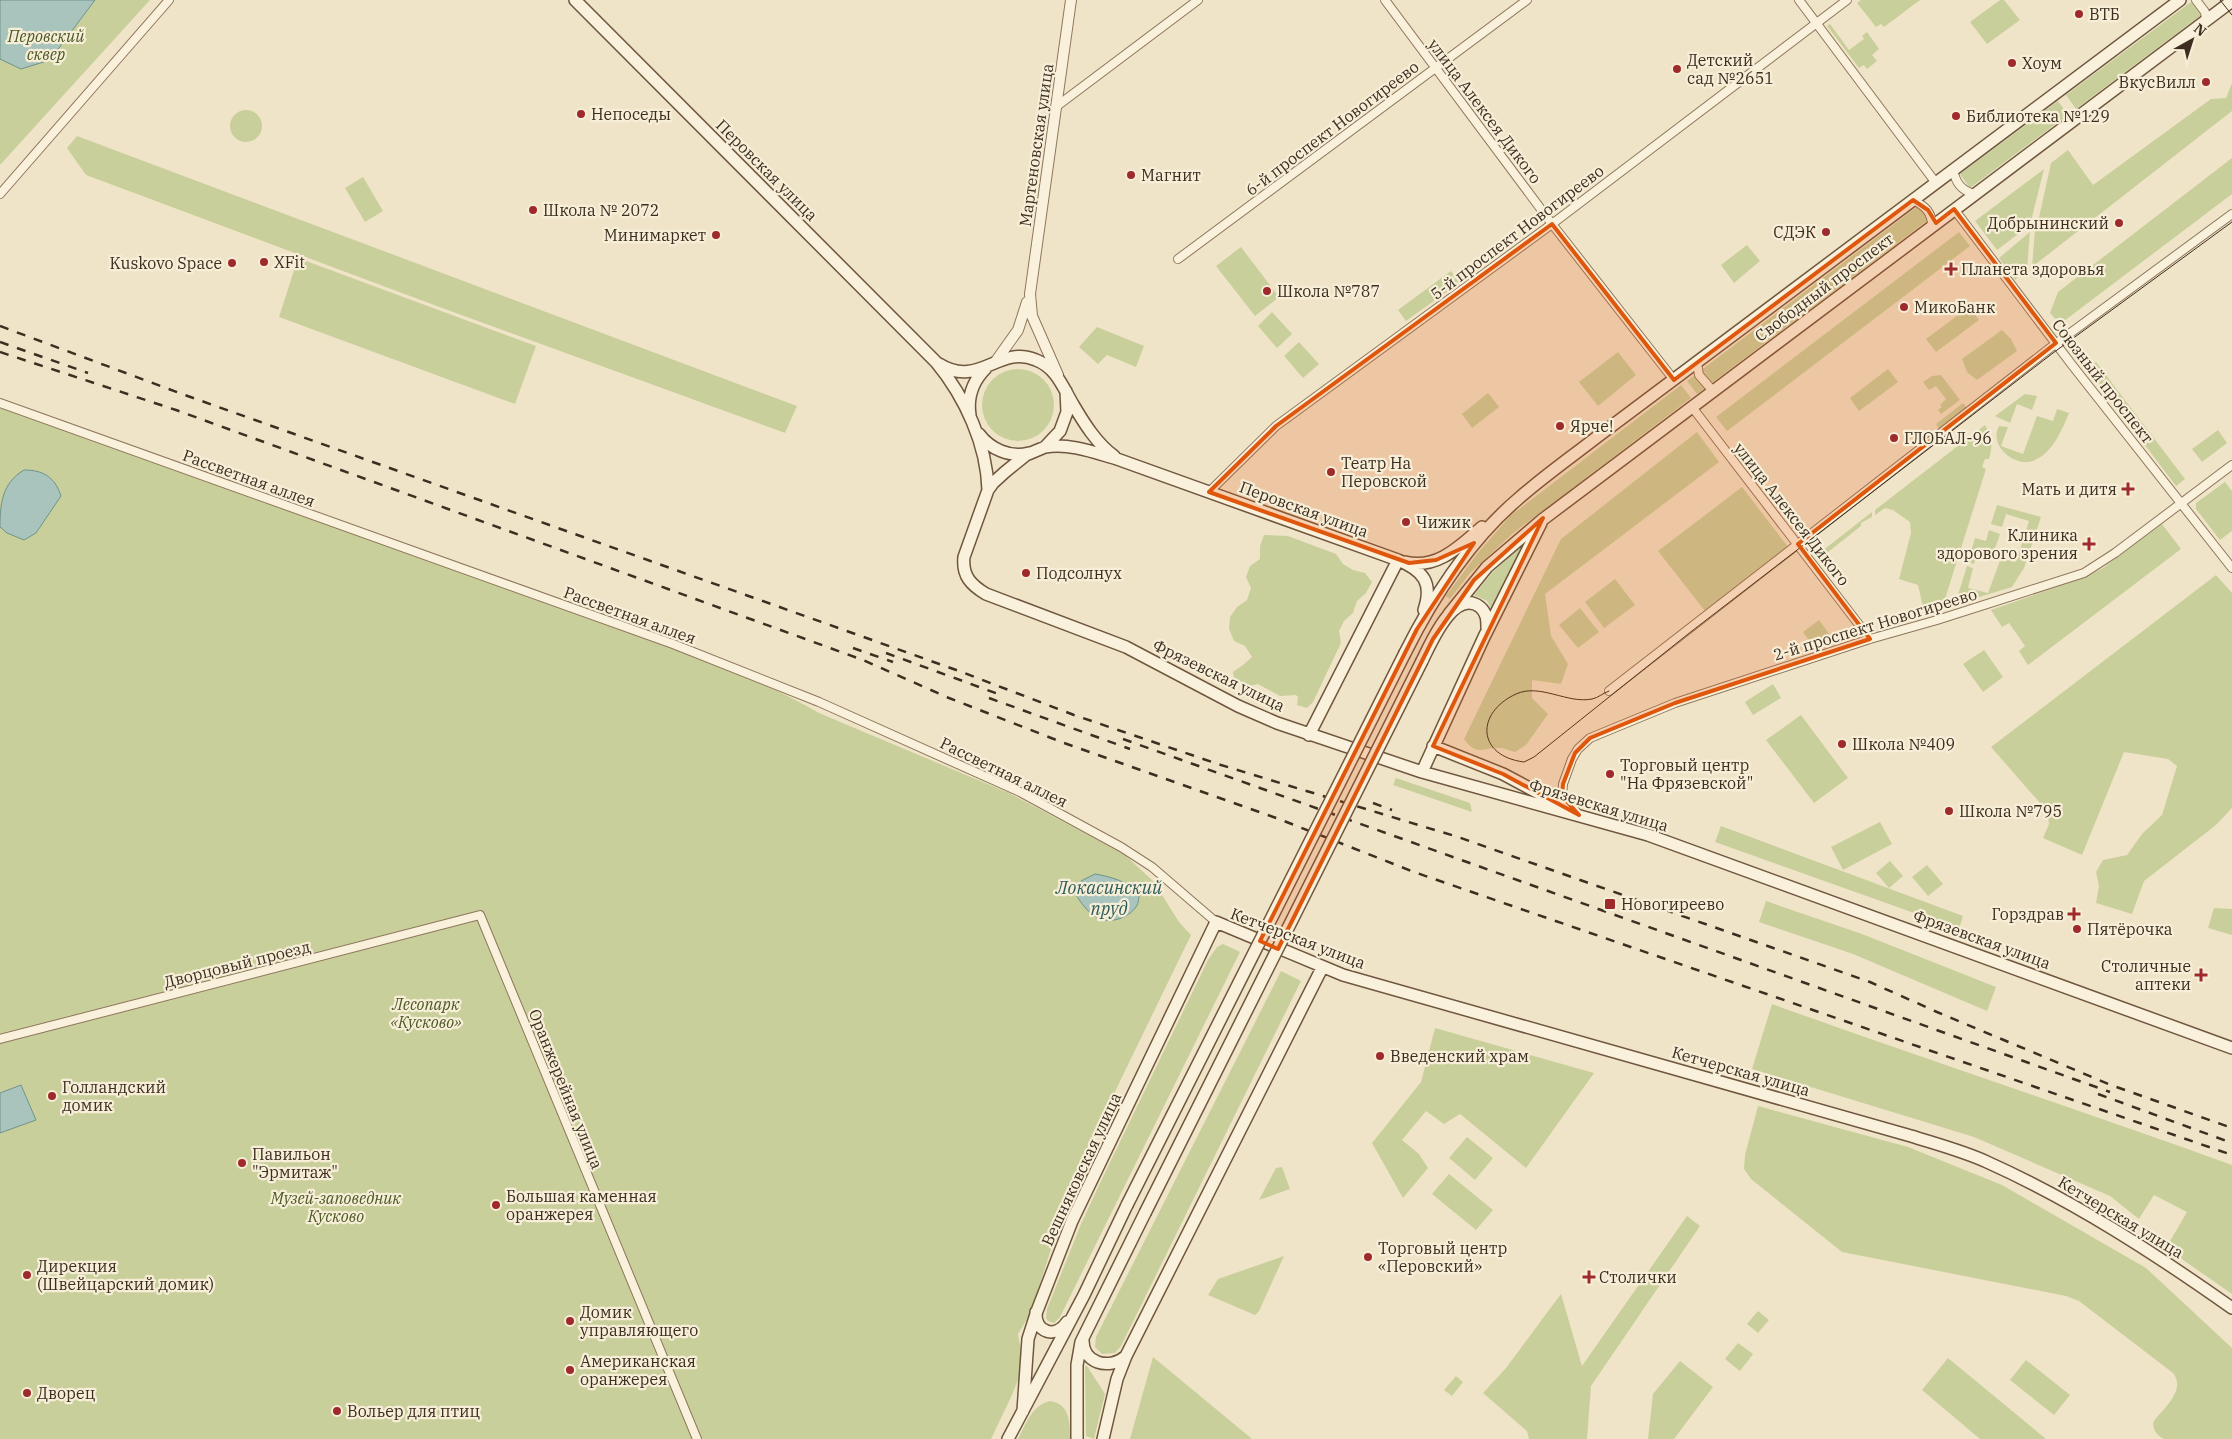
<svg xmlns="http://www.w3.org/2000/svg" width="2232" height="1439" font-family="'IBM Plex Serif',serif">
<rect width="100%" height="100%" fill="#f0e4c8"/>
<!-- green -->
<path fill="#c9cf9b" d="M0,0H150L0,165Z
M1861,0H1920L1884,27L1881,24L1876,27L1857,3Z
M2000,0H2004L2020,20L1987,44L1970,22Z
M2191,2L2201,15L2076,109L2066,95Z
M1830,24L1849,50L1864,39L1862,36L1867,32L1879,49L1872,55L1877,61L1867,69L1864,65L1859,68L1827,26Z
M2232,83V111L2032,267L2035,229L2039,226L2038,222L2051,163L2068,150L2093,185L2211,99L2226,98Z
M2058,101L2068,115L1970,188L1960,174Z
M230 126a16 16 0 1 1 32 0a16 16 0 1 1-32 0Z
M77,136L797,406L785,433L434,305L86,175L67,148Z
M2232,158V194L2060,324L2050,313L2058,292Z
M2044,169L2030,225L1997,250L1975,221Z
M363,177L383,211L365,222L345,188Z
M1918,206L1928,220L1697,394L1687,381Z
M1959,232L1970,246L1727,431L1716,417Z
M2030,232L2027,270L2015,280L1999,258Z
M1747,245L1760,261L1734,283L1721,265Z
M1241,247L1279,297L1255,316L1216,266Z
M298,258L536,346L515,404L279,317Z
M1451,271L1459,283L1406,321L1398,310Z
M1969,307L1979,320L1936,352L1926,339Z
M1272,312L1292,334L1277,348L1258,326Z
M1097,327L1144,346L1136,367L1107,355L1098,364L1079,347Z
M2002,330L2011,339L2017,351L1977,380L1967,372L1962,359Z
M1299,342L1319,364L1303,378L1284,356Z
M1618,352L1636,375L1598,406L1579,382Z
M2096,362L2185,479L2176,486L2087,369Z
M1888,369L1898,382L1859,411L1850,398Z
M982 405a36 36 0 1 1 72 0a36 36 0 1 1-72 0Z
M1941,375L1960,400L1941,414L1938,410L1942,407L1940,405L1946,399L1936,386L1929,390L1923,382L1932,376Z
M1681,385L1691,398L1512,534L1470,573L1450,599L1446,596L1477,554L1510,516Z
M1488,393L1499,407L1472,428L1462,414Z
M2025,394L2037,396L2032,410L2017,404L2010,423L1995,416Z
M1963,403L1967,408L1939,429L1936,424Z
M0,406C186,473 373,539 559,608C644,640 741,667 819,713L1009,793L1124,854L1154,882L1179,922L1191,935L1075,1174L1031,1312L1018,1334L1021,1352L1020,1375L1012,1395L991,1439H0Z
M2057,409L2069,413C2062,430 2053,452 2035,460C2016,469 1988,446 1999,426L2008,427L2001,446L2023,454L2037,416L2053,421Z
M1985,425C1992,437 1993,446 1989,459H1985L1982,467L1986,469L1944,602L1923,607L1918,585L1899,579L1911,533L1910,522L1893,510L1885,508L1875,515V510Z
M2218,430L2227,443L2202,462L2192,449Z
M1697,432L1719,462L1545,594L1551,636L1568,664L1561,684L1532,680V698L1548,714L1526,745L1515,752C1510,751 1505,748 1500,748C1483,747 1477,757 1464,739L1561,539Z
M2225,482L2232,491V531L2220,540L2196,509V503Z
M1742,487L1788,547L1705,611L1658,551Z
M1997,505L2041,517L2024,568L2012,587L1976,598L1958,595L1967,566L1973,568L1968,588L1988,593L2001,558L2016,562L2029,521L2006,514L2002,527L1991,524Z
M1872,512V517L1861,523V526L1823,556L1817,555Z
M2162,524L2181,549L2028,665L2019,651L2025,646L2009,623L2002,627L1991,610L2086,577L2103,568Z
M1989,530L2000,534L1994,551L1979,547L1974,564L1968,562L1975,538L1986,541Z
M1264,535L1288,536L1336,554L1343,564L1353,570L1365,573L1372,582L1366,593L1357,601L1353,613L1344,621L1339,631L1341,643L1313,702L1307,708L1297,705L1298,697L1296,695L1280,696L1258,684L1246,687L1235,684L1233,672L1243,665L1252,657L1245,646L1234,641L1229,629L1230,617L1237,607L1247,600L1251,588L1246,577L1250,566L1260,559V546Z
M1522,545L1524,547L1492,610L1487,601L1474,595L1493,572Z
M2216,575L2232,593V808L2216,825L2144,881L2132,914L2096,903L2099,886L2096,872L2103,860L2127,855L2142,834L2162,815L2177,766L2168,759L2124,752L2082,855L2043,838L2049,824L2047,811L1991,747Z
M1615,579L1635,605L1604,628L1585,602Z
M1580,608L1599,632L1578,648L1559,625Z
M1819,620L1830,635L1810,642L1803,632Z
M1984,650L2003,677L1983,692L1963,664Z
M1773,684L1781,698L1753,715L1745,702Z
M1801,715L1848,778L1814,803L1766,740Z
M1396,778L1470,803L1472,812L1393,785Z
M1880,822L1892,844L1843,870L1831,847Z
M1721,826L1963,916L1959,929L1715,842Z
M1890,861L1903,876L1889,888L1876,873Z
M1927,865L1943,884L1928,896L1912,877Z
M1766,901L1862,934L1996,987L1987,1011L1853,954L1759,922Z
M2214,908L2232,909V935L2208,928Z
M1223,944L1240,952L1060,1317L1054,1323L1048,1321L1046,1318L1047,1309L1081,1224L1102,1179L1208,960L1217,947Z
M1281,971L1301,981L1121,1346L1115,1353L1102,1354L1095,1347L1096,1337Z
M1772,1004C1925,1059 2079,1110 2232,1165V1294L2166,1248L2187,1212L2154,1195L2139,1219L2110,1196L1974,1137L1752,1069Z
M1435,1028L1594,1073L1526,1168L1460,1114L1444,1124L1426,1111L1402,1140L1419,1154L1428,1168L1403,1198L1372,1143L1421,1082Z
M1758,1106L1908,1147L2002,1185L2146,1268L2232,1348V1439C2221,1439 2172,1439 2164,1439C2157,1436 2151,1428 2154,1421C2165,1407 2186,1390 2173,1373L2079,1301L2066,1296L1842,1252L1751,1179L1744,1169L1745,1155Z
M1467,1137L1493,1158L1475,1180L1449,1158Z
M1282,1167L1290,1189L1259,1200L1276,1168Z
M1449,1174L1493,1210L1476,1230L1432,1194Z
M1687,1216L1700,1226L1591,1386L1587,1439H1529L1527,1431L1483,1393L1506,1368L1561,1294L1582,1366Z
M1284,1256L1259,1311L1255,1315L1208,1295L1218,1279Z
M1758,1311L1769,1320L1758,1333L1747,1324Z
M1738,1343L1753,1354L1740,1371L1725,1359Z
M1153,1357L1251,1438V1439H1130Z
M1948,1358L2046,1439H1980L1922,1390Z
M2026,1360L2070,1395L2054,1415L2010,1380Z
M1680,1361L1713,1387L1674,1439H1648L1653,1394Z
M1085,1366H1087L1105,1394L1094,1439L1086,1436Z
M1456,1376L1463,1382L1452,1396L1444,1390Z
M1050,1401C1070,1404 1070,1422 1070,1439H1018C1026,1424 1032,1405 1050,1401Z"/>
<!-- water -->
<path fill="#a9c4bc" stroke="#6f938a" d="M0,0H95L50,60L21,69L0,59Z
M24,470C43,470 55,477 61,496L36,533L24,540L7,533L0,527C0,504 2,483 24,470Z
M1095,874C1112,877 1125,881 1139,892C1139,896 1139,903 1136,907C1128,918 1111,924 1098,918C1088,913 1082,904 1076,895L1081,881Z
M21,1085L36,1120L0,1133V1093Z"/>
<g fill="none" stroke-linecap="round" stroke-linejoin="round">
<!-- minor casing -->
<g stroke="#8d765c" stroke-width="10">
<path id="minor" d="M1385,0L1552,224L1674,380
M1799,0L1936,183
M2196,0L2205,12L2206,20
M1057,106L1198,0
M1953,170C1956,183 1961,190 1974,194
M0,194L169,0
M1913,200C1925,206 1932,212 1932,226
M1954,209L2072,365L2232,568
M1178,259L1527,0
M1697,363L1699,375L1713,391
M0,403L673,644L819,702L1020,792L1121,847L1152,867L1216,922
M1692,407L1870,639
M1209,492L1276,426L1552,224L1847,0
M1609,691L2050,348L2232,214
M1579,815L1562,796L1563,784L1572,759L1578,749L1590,738L1675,703L1870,639L1937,620L2084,573L2115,553L2232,465
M0,1039L480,915L697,1439"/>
</g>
<!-- tertiary casing -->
<g stroke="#8d765c" stroke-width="12">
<path id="tertiary" d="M996,361L1018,330L1027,302
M1058,375L1032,316L1030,294L1071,0"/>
</g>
<!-- secondary casing -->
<g stroke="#6f573f" stroke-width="14">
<path id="secondary" d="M575,0L936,362C965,397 987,445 988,490
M939,364C979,389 999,344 1036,360C1057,368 1063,388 1074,406C1084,423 1097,444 1114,456
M1066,391L1067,412L1060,431L1045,447L1026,455L1005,472L993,483L988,490L964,557C962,576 971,585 986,594L1126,647L1238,706L1277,723L1422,772L1648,835L2232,1048
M970,415C967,396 973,381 986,368
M979,434C990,449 1010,458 1029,453
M1045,447C1070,443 1093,452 1117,459L1398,560C1424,571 1433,583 1424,610
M1405,562C1437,570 1460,546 1482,527
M1449,614L1487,567L1542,520L2232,1
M1405,653C1433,597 1470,540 1518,499C1543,477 1570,458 1597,437L2180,0
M1422,661C1430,645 1454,587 1480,607C1487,613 1487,620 1487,628
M1309,735L1398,560
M1433,746L1503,774L1563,806
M1422,772L1484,637L1541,523
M1036,1312C1035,1333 1056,1339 1067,1322
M1083,1339C1082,1363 1109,1371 1126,1356
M1023,1411L1028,1339L1037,1311L1072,1221L1216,922L1343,975L1911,1136C1936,1144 1963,1151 1987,1162C2074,1201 2154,1253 2232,1308
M1008,1439L1084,1295L1127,1205
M1077,1439V1365L1081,1342L1145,1213
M1103,1439L1117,1379L1126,1356L1322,968"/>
</g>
<!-- minor -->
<use href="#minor" stroke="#faf1dc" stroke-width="8"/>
<!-- tertiary -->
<use href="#tertiary" stroke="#faf1dc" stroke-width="10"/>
<!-- secondary -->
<use href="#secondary" stroke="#faf1dc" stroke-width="11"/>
<!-- tram -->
<path stroke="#3d2e20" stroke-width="1" d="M2220,0L2232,15
M1609,691C1603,693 1598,698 1592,699C1567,704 1540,683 1516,694C1475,713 1477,756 1524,762L1534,757L1688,634L2053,353L2232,222"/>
<!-- rail -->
<path stroke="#3d2e20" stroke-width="2.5" stroke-dasharray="9 9" stroke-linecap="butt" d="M0,326L182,394L959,671L1074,715L1221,765L1458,837L1870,982L1937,1012L2111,1085L2232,1128
M0,342L88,373
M0,352L176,410L863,660L949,698L1064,743L1279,819L1414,872L2232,1155
M853,648L893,662
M886,653L1001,695
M989,698L1130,749
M1123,739L2110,1092
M1373,803L1392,810
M2098,1094L2232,1143"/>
<!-- secondary-bridge casing -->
<g stroke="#6f573f" stroke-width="14" stroke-linecap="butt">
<path id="secondary-bridge" d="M1127,1205L1405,653
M1145,1213L1422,661"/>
</g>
<!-- secondary-bridge -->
<use href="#secondary-bridge" stroke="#faf1dc" stroke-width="11"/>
</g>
<!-- marked area -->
<path fill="#df570d" fill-opacity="0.2" stroke="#df570d" stroke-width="4" stroke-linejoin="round" d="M1913,200L1928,210L1936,223L1954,209L2056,343L1798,544L1870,639L1675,703L1590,738L1575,753L1563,784L1562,796L1579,815L1503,774L1433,746L1543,518L1474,580L1433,639L1278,949L1260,941L1417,629L1474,543L1436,560L1409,563L1209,492L1276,426L1552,224L1674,380Z"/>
<!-- markers -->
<g fill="#9e2a2b" stroke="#f7eed8" stroke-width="2">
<circle cx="2079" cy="14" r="5"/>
<circle cx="2012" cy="63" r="5"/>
<circle cx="1677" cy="69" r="5"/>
<circle cx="2206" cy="82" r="5"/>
<circle cx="581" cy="114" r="5"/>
<circle cx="1956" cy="116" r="5"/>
<circle cx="1131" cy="175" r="5"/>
<circle cx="533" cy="210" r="5"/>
<circle cx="2119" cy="223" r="5"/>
<circle cx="1826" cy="232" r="5"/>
<circle cx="716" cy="235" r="5"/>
<circle cx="264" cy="262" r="5"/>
<circle cx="232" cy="263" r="5"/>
<path d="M1948.5 261.5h5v5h5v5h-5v5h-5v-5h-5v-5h5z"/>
<circle cx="1267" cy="291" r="5"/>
<circle cx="1904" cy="307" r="5"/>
<circle cx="1560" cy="426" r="5"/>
<circle cx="1894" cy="438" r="5"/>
<circle cx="1331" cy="472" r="5"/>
<path d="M2125.5 481.5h5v5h5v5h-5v5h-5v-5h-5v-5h5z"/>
<circle cx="1406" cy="522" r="5"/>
<path d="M2086.5 536.5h5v5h5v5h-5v5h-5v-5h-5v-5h5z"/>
<circle cx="1026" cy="573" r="5"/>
<circle cx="1842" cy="744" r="5"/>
<circle cx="1610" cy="774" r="5"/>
<circle cx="1949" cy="811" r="5"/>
<rect x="1604" y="898" width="12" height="12" rx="2.5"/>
<path d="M2071.5 906.5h5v5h5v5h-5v5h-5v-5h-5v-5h5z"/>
<circle cx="2077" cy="929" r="5"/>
<path d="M2198.5 967.5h5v5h5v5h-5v5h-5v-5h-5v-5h5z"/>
<circle cx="1380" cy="1056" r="5"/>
<circle cx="52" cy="1096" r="5"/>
<circle cx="242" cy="1163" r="5"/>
<circle cx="496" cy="1205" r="5"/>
<circle cx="1368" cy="1257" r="5"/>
<circle cx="27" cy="1275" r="5"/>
<path d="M1586.5 1269.5h5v5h5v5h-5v5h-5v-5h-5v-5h5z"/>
<circle cx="570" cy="1321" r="5"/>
<circle cx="570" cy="1370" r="5"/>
<circle cx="27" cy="1393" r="5"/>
<circle cx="337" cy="1411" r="5"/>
</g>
<g text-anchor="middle" stroke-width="4.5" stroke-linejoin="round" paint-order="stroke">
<!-- poi labels -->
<g font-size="16" fill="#3d2e20" stroke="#f7eed8" text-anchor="start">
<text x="2089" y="20">ВТБ</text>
<text x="1687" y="66">Детский<tspan x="1687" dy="18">сад №2651</tspan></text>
<text x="2022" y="69">Хоум</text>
<text x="2196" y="88" text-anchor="end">ВкусВилл</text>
<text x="591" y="120">Непоседы</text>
<text x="1966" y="122">Библиотека №129</text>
<text x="1141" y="181">Магнит</text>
<text x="543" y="216">Школа № 2072</text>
<text x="2109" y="229" text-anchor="end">Добрынинский</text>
<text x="1816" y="238" text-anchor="end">СДЭК</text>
<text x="706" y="241" text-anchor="end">Минимаркет</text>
<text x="274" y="268">XFit</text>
<text x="222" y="269" text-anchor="end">Kuskovo Space</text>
<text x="1961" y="275">Планета здоровья</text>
<text x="1277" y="297">Школа №787</text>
<text x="1914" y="313">МикоБанк</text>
<text x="1570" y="432">Ярче!</text>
<text x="1904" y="444">ГЛОБАЛ-96</text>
<text x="1341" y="469">Театр На<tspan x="1341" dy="18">Перовской</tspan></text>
<text x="2117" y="495" text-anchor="end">Мать и дитя</text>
<text x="1416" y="528">Чижик</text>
<text x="2078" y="541" text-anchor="end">Клиника<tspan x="2078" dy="18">здорового зрения</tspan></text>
<text x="1036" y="579">Подсолнух</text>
<text x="1852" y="750">Школа №409</text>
<text x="1620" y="771">Торговый центр<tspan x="1620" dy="18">"На Фрязевской"</tspan></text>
<text x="1959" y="817">Школа №795</text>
<text x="1621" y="910">Новогиреево</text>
<text x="2064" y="920" text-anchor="end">Горздрав</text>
<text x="2087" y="935">Пятёрочка</text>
<text x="2191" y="972" text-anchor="end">Столичные<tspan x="2191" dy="18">аптеки</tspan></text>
<text x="1390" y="1062">Введенский храм</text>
<text x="62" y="1093">Голландский<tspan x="62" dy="18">домик</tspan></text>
<text x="252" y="1160">Павильон<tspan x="252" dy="18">"Эрмитаж"</tspan></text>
<text x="506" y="1202">Большая каменная<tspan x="506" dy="18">оранжерея</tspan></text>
<text x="1378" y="1254">Торговый центр<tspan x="1378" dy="18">«Перовский»</tspan></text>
<text x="37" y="1272">Дирекция<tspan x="37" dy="18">(Швейцарский домик)</tspan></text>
<text x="1599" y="1283">Столички</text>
<text x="580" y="1318">Домик<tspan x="580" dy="18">управляющего</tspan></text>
<text x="580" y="1367">Американская<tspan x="580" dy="18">оранжерея</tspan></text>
<text x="37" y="1399">Дворец</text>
<text x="347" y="1417">Вольер для птиц</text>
</g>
<!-- park labels -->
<g font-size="16" font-style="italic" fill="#4d5a26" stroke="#f7eed8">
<text x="46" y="42">Перовский<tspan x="46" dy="18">сквер</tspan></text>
<text x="426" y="1010">Лесопарк<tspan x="426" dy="18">«Кусково»</tspan></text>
<text x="336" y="1204">Музей-заповедник<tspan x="336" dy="18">Кусково</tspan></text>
</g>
<!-- street labels -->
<g font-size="16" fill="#3d2e20" stroke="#f7eed8">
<text transform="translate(1485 111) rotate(53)" y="6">улица Алексея Дикого</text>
<text transform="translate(1332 128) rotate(-37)" y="6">6-й проспект Новогиреево</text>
<text transform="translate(1036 145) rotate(-82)" y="6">Мартеновская улица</text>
<text transform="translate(767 170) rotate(45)" y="6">Перовская улица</text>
<text transform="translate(1517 232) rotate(-37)" y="6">5-й проспект Новогиреево</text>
<text transform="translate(1824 287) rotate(-37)" y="6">Свободный проспект</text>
<text transform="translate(2103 381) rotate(52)" y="6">Союзный проспект</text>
<text transform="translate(249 478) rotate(20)" y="6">Рассветная аллея</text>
<text transform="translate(1304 509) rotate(20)" y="6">Перовская улица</text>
<text transform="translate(1792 514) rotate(52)" y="6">улица Алексея Дикого</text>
<text transform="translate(630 615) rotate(20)" y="6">Рассветная аллея</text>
<text transform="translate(1875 624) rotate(-17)" y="6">2-й проспект Новогиреево</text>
<text transform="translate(1219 675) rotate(26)" y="6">Фрязевская улица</text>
<text transform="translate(1004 772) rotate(26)" y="6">Рассветная аллея</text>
<text transform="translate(1599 805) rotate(17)" y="6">Фрязевская улица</text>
<text transform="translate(1298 938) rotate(21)" y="6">Кетчерская улица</text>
<text transform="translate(1982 939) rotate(20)" y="6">Фрязевская улица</text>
<text transform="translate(237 964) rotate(-14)" y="6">Дворцовый проезд</text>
<text transform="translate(1741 1071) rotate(16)" y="6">Кетчерская улица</text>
<text transform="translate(566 1089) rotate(68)" y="6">Оранжерейная улица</text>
<text transform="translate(1081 1169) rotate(-65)" y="6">Вешняковская улица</text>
<text transform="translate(2121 1217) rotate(31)" y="6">Кетчерская улица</text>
</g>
<!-- water labels -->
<g font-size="18" font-style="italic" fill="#2f5d5a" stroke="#f7eed8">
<text x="1109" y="894">Локасинский<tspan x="1109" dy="21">пруд</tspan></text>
</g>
</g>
<!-- north arrow -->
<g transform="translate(2192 40) rotate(39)" stroke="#f7eed8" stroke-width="4" paint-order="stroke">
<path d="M0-4L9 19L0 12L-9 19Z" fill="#3d2e20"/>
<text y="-8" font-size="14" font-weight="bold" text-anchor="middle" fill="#3d2e20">N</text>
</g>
</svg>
